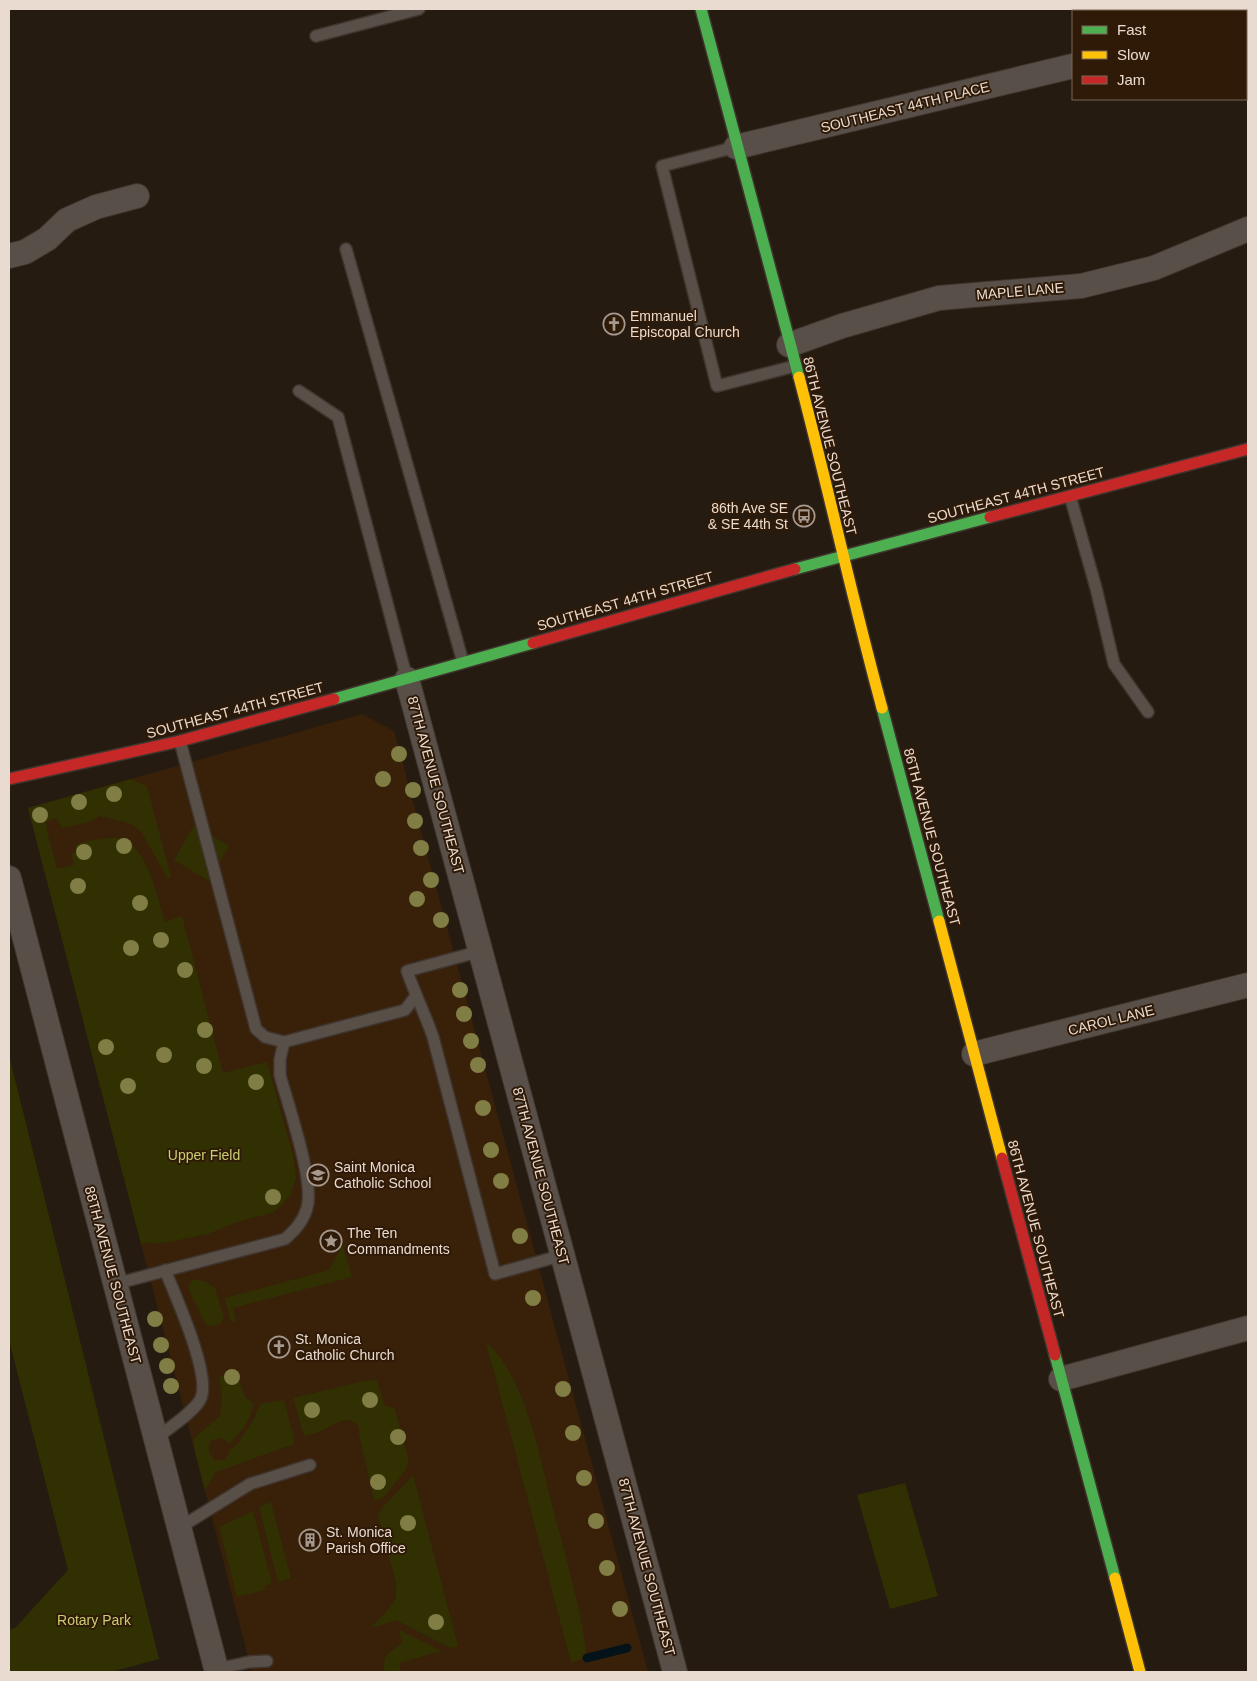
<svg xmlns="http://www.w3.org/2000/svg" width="1257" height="1681" font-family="Helvetica,sans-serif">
<rect width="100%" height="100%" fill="#261b10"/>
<!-- built -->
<path fill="#392009" d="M362,714L394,731L648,1672H252L28,808Z"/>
<!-- green -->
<path fill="#303002" d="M131,779L147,786L171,877L168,879L142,833L132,824L100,816L89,822L62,828L56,818L46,822L47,831L57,869L74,865L71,854L76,852L75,845C88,841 103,837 117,838C146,840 158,899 165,922L182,916L223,1073L267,1062L293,1155L296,1178L291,1194L281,1206L272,1213L237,1222L208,1234L174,1241L152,1244L150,1242L141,1244L28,808Z
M194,825L229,846L209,881L174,860Z
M9,1055L159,1659L111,1672H9V1630L15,1628L68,1570L9,1340Z
M343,1245L352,1277L233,1308L236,1321L231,1322L225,1298L329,1270Z
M196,1279L206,1282L215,1288L224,1318L220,1324L210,1326C202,1323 201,1313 197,1306C193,1298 181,1283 196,1279Z
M486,1342C525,1375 541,1462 553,1509C566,1558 581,1608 587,1658L571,1662Z
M237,1372L245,1397L253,1403C253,1418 240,1435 228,1444L227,1441L220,1438L211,1441C207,1450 208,1455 217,1461L226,1459L230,1450L239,1442L254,1419L260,1404L284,1400L293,1435L294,1444L216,1472L205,1490L195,1452L193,1439L220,1416L222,1397L219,1377Z
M377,1380L384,1405L395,1409L409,1461L405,1471L388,1492L382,1498L377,1500L374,1499L359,1435V1427C347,1413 335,1424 323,1430C317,1433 310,1434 304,1436L293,1398L364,1381Z
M413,1475L458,1646L450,1648L396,1620L379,1626L370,1627C377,1622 392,1607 395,1599C397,1594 396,1588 396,1583L378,1516L383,1507Z
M905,1483L938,1596L890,1609L857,1495Z
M271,1502L291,1578L278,1582L259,1507Z
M253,1511L272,1583L264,1586L265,1590L237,1597L219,1527Z
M399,1630L441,1651L399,1663L401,1672H384C383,1653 389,1654 402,1643Z"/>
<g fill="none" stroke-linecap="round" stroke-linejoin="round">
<!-- stream -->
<path stroke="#031319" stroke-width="9" d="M587,1658L627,1648"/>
<!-- lane casing -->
<g stroke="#3f352e" stroke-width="14">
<path id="lane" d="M316,36L419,9
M736,147L662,166L717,386L795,366
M346,249L463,662
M299,391L338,417L407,679
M1070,496L1096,588L1114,664L1148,712
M180,741L256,1029L265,1037L284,1042L405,1010L415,997
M481,951L407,971C415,994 425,1014 433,1037L495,1274L563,1255
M115,1284L285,1239C295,1230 303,1222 307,1208C315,1182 288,1105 280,1075V1059L284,1042
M156,1439C168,1428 195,1412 201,1398C211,1374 175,1295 165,1270
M179,1528L250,1484L310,1465
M217,1669L249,1662L267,1661"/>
</g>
<!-- street casing -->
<g stroke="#3f352e" stroke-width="26">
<path id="street" d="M736,147L1073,66
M9,256L25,252L47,239L67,220L96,207L137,196
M789,345L842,326L939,298L1081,286L1154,268L1248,229
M407,679L675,1672
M9,878L217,1672
M974,1054L1248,985
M1061,1379L1248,1328"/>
</g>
<!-- fast casing -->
<g stroke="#3f352e" stroke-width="14">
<path id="fast" d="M701,9L799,377
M795,569L990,517
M334,699L533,643
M882,708L939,921
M1055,1355L1115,1578"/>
</g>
<!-- slow casing -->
<g stroke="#3f352e" stroke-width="14">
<path id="slow" d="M799,377C828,487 852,598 882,708
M939,921L1002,1158
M1115,1578L1140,1672"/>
</g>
<!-- jam casing -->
<g stroke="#3f352e" stroke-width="14">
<path id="jam" d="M990,517L1248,449
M533,643L795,569
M9,779L180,741L334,699
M1002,1158L1055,1355"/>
</g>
<!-- lane -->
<use href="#lane" stroke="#585048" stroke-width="11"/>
<!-- street -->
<use href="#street" stroke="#585048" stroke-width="24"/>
<!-- fast -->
<use href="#fast" stroke="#4caf50" stroke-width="11"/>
<!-- slow -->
<use href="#slow" stroke="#ffc107" stroke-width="11"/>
<!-- jam -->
<use href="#jam" stroke="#c62828" stroke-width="11"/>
</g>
<!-- trees -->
<g fill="#807d45">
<circle cx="399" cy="754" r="8"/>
<circle cx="383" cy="779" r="8"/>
<circle cx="413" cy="790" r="8"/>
<circle cx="114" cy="794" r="8"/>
<circle cx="79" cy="802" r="8"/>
<circle cx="40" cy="815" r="8"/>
<circle cx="415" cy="821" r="8"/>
<circle cx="124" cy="846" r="8"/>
<circle cx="421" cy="848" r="8"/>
<circle cx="84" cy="852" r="8"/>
<circle cx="431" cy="880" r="8"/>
<circle cx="78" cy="886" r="8"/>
<circle cx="417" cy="899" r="8"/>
<circle cx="140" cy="903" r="8"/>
<circle cx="441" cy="920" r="8"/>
<circle cx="161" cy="940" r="8"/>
<circle cx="131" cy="948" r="8"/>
<circle cx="185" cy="970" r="8"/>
<circle cx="460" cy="990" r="8"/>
<circle cx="464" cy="1014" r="8"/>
<circle cx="205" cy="1030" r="8"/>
<circle cx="471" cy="1041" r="8"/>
<circle cx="106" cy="1047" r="8"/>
<circle cx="164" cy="1055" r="8"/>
<circle cx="478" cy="1065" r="8"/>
<circle cx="204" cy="1066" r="8"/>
<circle cx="256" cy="1082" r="8"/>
<circle cx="128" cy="1086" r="8"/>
<circle cx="483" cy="1108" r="8"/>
<circle cx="491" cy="1150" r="8"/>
<circle cx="501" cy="1181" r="8"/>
<circle cx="273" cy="1197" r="8"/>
<circle cx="520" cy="1236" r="8"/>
<circle cx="533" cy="1298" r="8"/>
<circle cx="155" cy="1319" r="8"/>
<circle cx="161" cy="1345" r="8"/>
<circle cx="167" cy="1366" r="8"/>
<circle cx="232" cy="1377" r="8"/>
<circle cx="171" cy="1386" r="8"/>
<circle cx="563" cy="1389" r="8"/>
<circle cx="370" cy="1400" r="8"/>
<circle cx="312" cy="1410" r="8"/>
<circle cx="573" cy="1433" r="8"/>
<circle cx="398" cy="1437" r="8"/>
<circle cx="584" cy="1478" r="8"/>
<circle cx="378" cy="1482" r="8"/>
<circle cx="596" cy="1521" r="8"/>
<circle cx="408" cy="1523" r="8"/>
<circle cx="607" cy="1568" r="8"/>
<circle cx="620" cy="1609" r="8"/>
<circle cx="436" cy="1622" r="8"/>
</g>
<!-- icons -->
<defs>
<g id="church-ring" transform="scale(1.125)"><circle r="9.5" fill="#2f1a07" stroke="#a5988d" stroke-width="1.5"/><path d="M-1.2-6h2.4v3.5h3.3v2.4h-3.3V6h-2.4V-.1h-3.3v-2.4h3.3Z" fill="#a5988d"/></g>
<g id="bus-ring" transform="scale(1.125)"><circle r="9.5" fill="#2f1a07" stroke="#a5988d" stroke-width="1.5"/><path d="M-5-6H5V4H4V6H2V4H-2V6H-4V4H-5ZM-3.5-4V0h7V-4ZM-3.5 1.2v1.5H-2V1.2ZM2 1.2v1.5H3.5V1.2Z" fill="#a5988d"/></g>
<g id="school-ring" transform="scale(1.125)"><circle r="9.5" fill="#2f1a07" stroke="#a5988d" stroke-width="1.5"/><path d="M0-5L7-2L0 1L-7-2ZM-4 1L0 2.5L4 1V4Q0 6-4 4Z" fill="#a5988d"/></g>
<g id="sight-ring" transform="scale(1.125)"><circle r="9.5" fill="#2f1a07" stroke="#a5988d" stroke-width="1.5"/><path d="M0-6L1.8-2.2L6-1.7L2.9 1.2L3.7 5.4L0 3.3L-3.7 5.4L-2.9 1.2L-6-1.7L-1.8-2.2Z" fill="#a5988d"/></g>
<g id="building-ring" transform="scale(1.125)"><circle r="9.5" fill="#2f1a07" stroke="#a5988d" stroke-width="1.5"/><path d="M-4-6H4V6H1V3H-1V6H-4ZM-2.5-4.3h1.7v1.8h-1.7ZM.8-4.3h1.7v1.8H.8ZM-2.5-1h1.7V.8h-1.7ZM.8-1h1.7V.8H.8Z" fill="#a5988d"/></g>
</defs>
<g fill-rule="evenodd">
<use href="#church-ring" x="614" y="324"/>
<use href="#bus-ring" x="804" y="516"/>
<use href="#school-ring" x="318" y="1175"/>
<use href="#sight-ring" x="331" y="1241"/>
<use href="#church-ring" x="279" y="1347"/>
<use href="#building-ring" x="310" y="1540"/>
</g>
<g text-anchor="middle" stroke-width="4" stroke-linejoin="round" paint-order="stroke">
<!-- street labels -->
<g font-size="14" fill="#eadbd0" stroke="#2f1a07">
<text transform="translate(905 107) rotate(-14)" y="5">SOUTHEAST 44TH PLACE</text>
<text transform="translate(1020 291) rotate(-5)" y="5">MAPLE LANE</text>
<text transform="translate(830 446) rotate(76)" y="5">86TH AVENUE SOUTHEAST</text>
<text transform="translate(1016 495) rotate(-15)" y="5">SOUTHEAST 44TH STREET</text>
<text transform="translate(625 601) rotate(-16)" y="5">SOUTHEAST 44TH STREET</text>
<text transform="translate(235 710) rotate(-15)" y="5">SOUTHEAST 44TH STREET</text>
<text transform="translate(436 785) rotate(75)" y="5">87TH AVENUE SOUTHEAST</text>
<text transform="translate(932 837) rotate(75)" y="5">86TH AVENUE SOUTHEAST</text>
<text transform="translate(1111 1020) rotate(-14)" y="5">CAROL LANE</text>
<text transform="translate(541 1176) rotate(75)" y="5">87TH AVENUE SOUTHEAST</text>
<text transform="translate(1036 1229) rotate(75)" y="5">86TH AVENUE SOUTHEAST</text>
<text transform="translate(113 1275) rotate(75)" y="5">88TH AVENUE SOUTHEAST</text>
<text transform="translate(647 1567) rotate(75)" y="5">87TH AVENUE SOUTHEAST</text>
</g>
<!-- poi labels -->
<g font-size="14" fill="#eadbd0" stroke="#2f1a07" text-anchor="start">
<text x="630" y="321">Emmanuel<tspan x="630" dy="16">Episcopal Church</tspan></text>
<text x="788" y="513" text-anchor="end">86th Ave SE<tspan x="788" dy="16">&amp; SE 44th St</tspan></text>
<text x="334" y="1172">Saint Monica<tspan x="334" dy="16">Catholic School</tspan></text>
<text x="347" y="1238">The Ten<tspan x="347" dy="16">Commandments</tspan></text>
<text x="295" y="1344">St. Monica<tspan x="295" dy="16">Catholic Church</tspan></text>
<text x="326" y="1537">St. Monica<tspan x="326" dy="16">Parish Office</tspan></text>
</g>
<!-- park labels -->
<g font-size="14" fill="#cace71" stroke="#2f1a07">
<text x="204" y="1160">Upper Field</text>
<text x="94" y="1625">Rotary Park</text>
</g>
</g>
<!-- border -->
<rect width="1257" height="1681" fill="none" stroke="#eadbd0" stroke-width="20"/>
<!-- legend -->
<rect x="1072" y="10" width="175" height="90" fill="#2f1a07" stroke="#7a6757"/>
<rect x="1082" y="26" width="25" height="8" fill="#4caf50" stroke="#7a6757"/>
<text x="1117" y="35" font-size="15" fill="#eadbd0">Fast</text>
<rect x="1082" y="51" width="25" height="8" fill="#ffc107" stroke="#7a6757"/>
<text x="1117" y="60" font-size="15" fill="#eadbd0">Slow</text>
<rect x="1082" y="76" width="25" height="8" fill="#c62828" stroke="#7a6757"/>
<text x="1117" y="85" font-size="15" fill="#eadbd0">Jam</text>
</svg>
